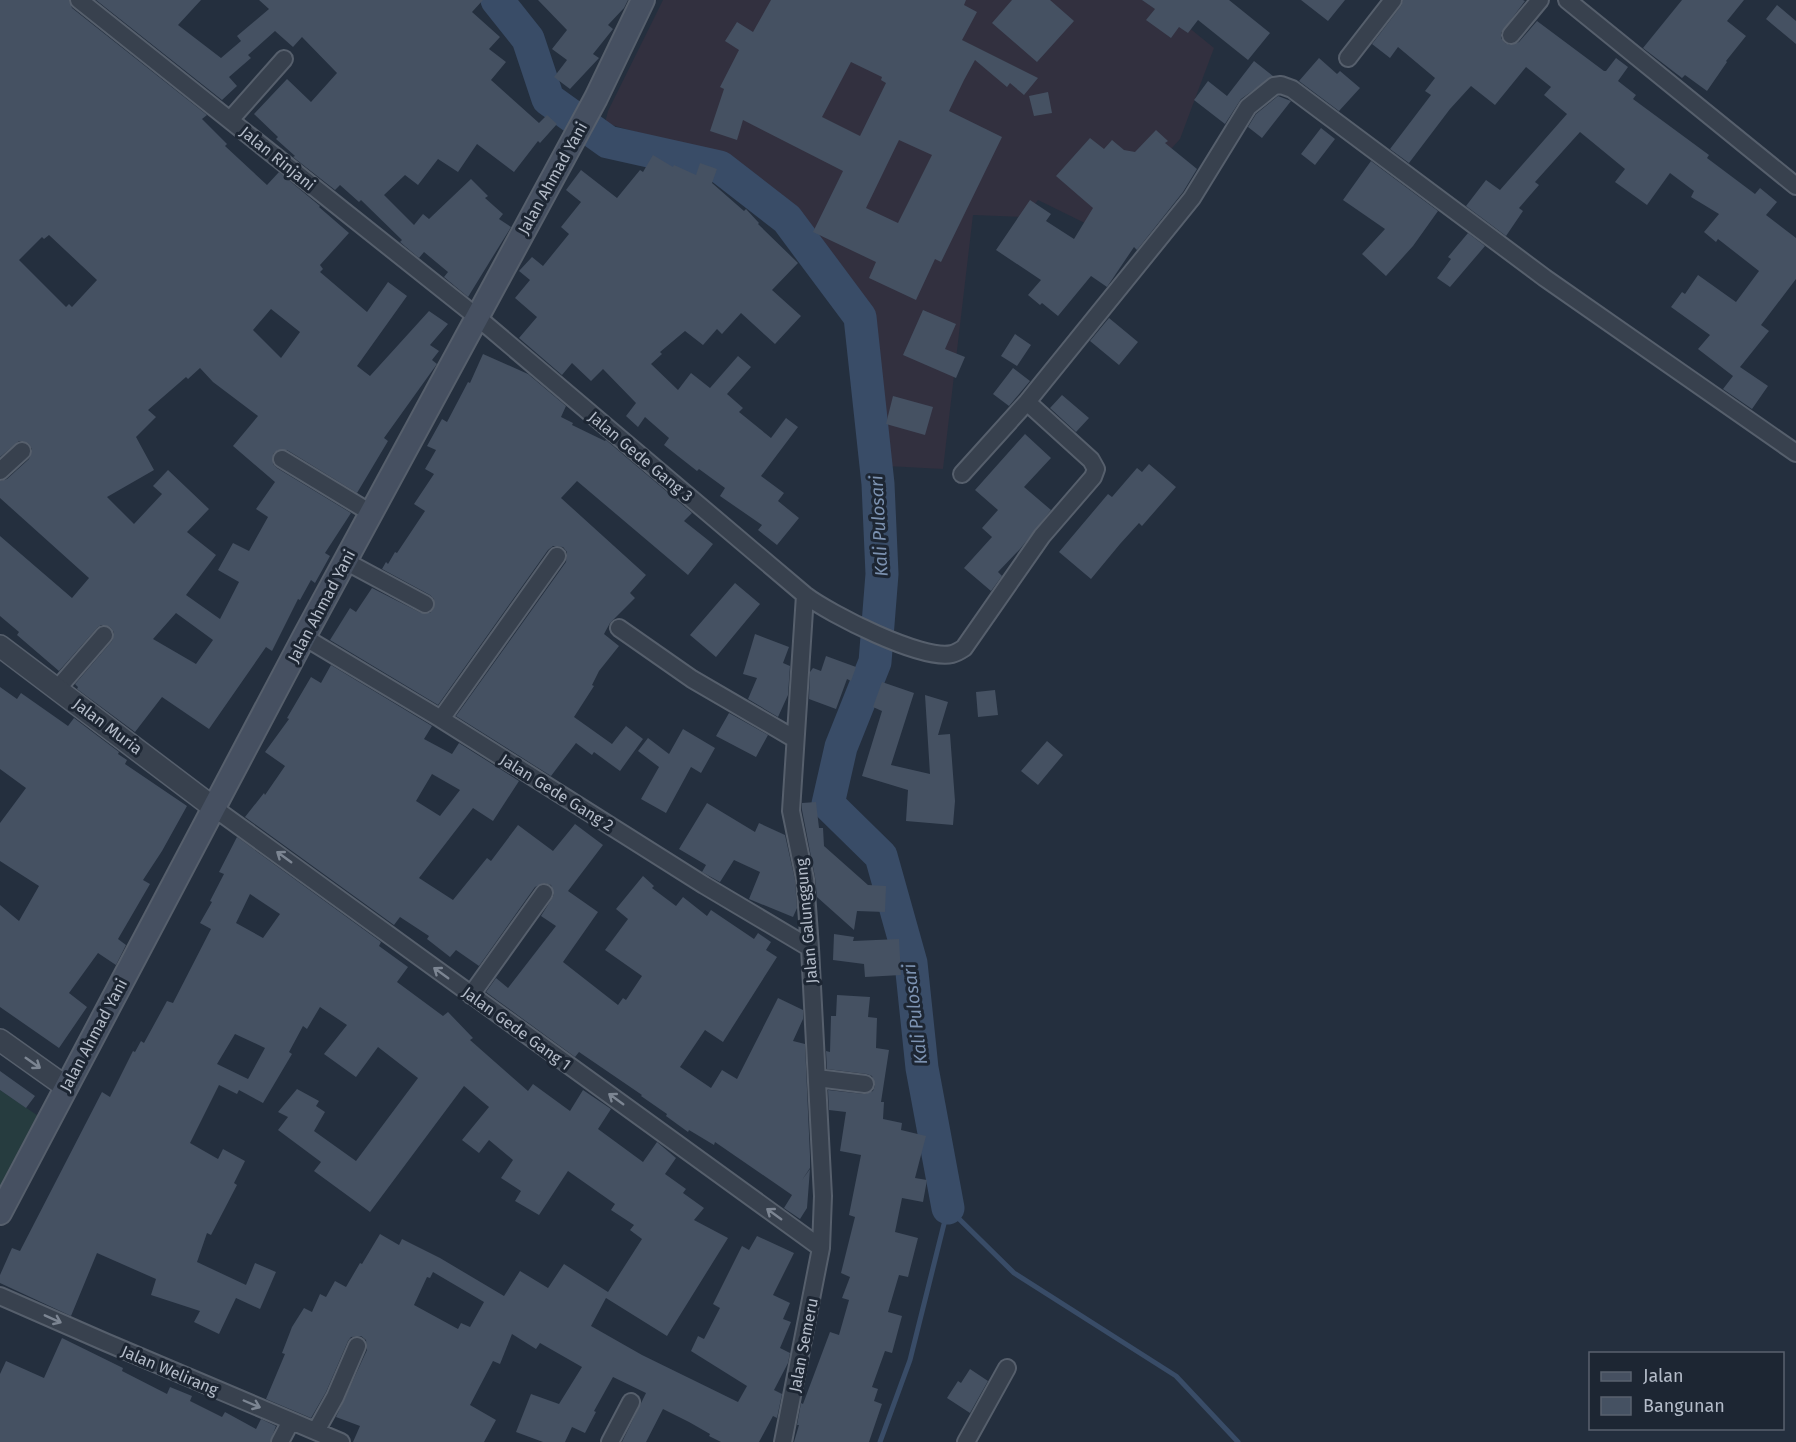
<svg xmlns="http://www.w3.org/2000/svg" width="1796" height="1442" font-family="'Fira Sans',sans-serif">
<rect width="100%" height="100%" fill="#242f3e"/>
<!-- medical -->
<path fill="#32303f" d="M663,0H1155L1214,48L1180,139L1099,230L1038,200L1025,217L973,215L943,469L868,465L850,326L739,162L605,123L608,111Z"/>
<!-- green -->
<path fill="#263c3f" d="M0,1090L47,1122L0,1213Z"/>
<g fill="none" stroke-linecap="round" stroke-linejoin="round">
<!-- stream -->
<path stroke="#394c67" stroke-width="5" d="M948,1208L1014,1273L1176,1376L1238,1442
M880,1442L910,1360L948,1208"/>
<!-- river -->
<path stroke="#394c67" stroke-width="33" d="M497,0L528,39L548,99L608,142L720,167L787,219L860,317L878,484L882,574L875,662L841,747L828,804L881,856L911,963L922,1068L948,1208"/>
</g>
<!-- building -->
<path fill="#455162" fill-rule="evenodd" d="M0,0H69L72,8L207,115L202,119L227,144L225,146L267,185L279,172L320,206L319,207L349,233L320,265L323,269L320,272L367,312L388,282L407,296L357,366L370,376L429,311L448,324L430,345L439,351L432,360L437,364L384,438L388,441L357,493L287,450H278L273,454V464L277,468L351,513L325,553L330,556L315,583L311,580L300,600L298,599L272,651L266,647L209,729L162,697L135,732L77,689L78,687L75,684L112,641L114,632L110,627L101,625L97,628L59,671L17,635L19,632L0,616V536L72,598L89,578L0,498V481L7,479L29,459L32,449L29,444L19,441L0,457ZM49,235L97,280L72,307L69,304L66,307L19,260L42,237L44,239ZM271,309L300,332L281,358L253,330ZM200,368L213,382L258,416L233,446L275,482L256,509L268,517L249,551L233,543L218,570L239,582L220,619L186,595L216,555L187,532L209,509L168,470L153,486L162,494L134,524L107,497L154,470L136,437L156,417L148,410L186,377L188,379ZM176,613L213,640L196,664L153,639Z
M96,0H201L178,25L221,58L241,41L237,36L269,9L259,0H483L472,12L500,37L489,49L506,62L491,80L539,123L547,115L557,124L540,143L538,141L514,172L477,144L458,172L438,159L418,185L405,175L384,195L414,225L423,214L429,219L471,179L488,196L485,198L503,214L499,219L511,227L468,297L444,277L448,272L424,252L419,258L400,242L402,240L361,200L359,202L340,185L335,190L293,157L295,156L276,139L278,137L254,114L287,79L311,102L337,73L302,37L293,47L275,31L248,55L251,58L229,77L237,86L222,100Z
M538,0H628L624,8L608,25L613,29L593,54L599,58L570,89L554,77L567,60L552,49L567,30Z
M771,0H966L964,5L977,12L962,40L1038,78L1024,95L1010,83L1007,87L975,60L964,80L949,111L1002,137L941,262L935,259L916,300L869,278L876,262L813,232L843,171L743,120L737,140L710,131L724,89L720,87L739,50L725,41L737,22L753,32ZM851,62L882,77L881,80L886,83L860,136L822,117ZM899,140L932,155L898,223L866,208Z
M1012,0H1050L1074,21L1037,62L992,23Z
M1142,0H1229L1270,33L1248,60L1198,20L1188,33L1179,27L1171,38L1146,20L1155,9Z
M1301,0H1345L1328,21Z
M1403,0H1523L1525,1L1501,33V38L1505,43L1510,45L1519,42L1537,21L1604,71H1606L1616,58L1628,67L1618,81L1636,95L1633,99L1709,155L1707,158L1755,194L1760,188L1777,202L1766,215L1796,238V279L1761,325L1769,331L1740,367L1768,386L1752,409L1723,389L1733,376L1698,349L1710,335L1671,307L1682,292L1685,294L1698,275L1736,302L1759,271L1718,239L1716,242L1704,232L1719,214L1691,197L1694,191L1670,173L1647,205L1615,182L1625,169L1580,132L1535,182L1539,185L1519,208L1523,211L1506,236L1466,206L1486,180L1500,190L1567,114L1544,95L1551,87L1526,67L1495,105L1471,86L1450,109L1409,163L1390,149L1431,95L1425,91L1435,78L1398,47L1390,58L1372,44L1401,6Z
M1682,0H1744L1727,21L1746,36L1726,61L1727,62L1707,91L1685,75L1682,78L1643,48Z
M1777,5L1796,21V44L1766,19Z
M1319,58L1337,74L1340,71L1360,88L1339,111L1299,81Z
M1254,61L1273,76L1241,99L1225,124L1194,100L1208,81L1227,96Z
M1048,92L1052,113L1034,116L1029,96Z
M1278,96L1291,101L1262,138L1248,127L1256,114Z
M1321,128L1335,139L1315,165L1301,154Z
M1156,130L1168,141L1165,143L1197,169L1183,192L1137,250L1134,247L1107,287L1091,276L1058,316L1042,303L1040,305L1028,295L1041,280L996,250L1030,200L1051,214L1046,221L1074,239L1093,208L1056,176L1090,138L1104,149L1112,140L1124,150L1135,152Z
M653,155L673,167L674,165L696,175L700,163L717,169L712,183L744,211L746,209L759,223L758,224L798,263L772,290L801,316L775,344L741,313L722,334L717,329L703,345L685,331L660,352L662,354L651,364L678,390L691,373L710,388L738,356L751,367L727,394L743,408L739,412L771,438L786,418L798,427L761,476L784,493L778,501L799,518L777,545L758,530L762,525L720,496L725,488L699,469L697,471L664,445L669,438L645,417L638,427L626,416L636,403L603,369L591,381L572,363L562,375L519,338L537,317L515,298L530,280L519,271L532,257L543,266L569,234L561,227L581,202L566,190L581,170L617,198L640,170L643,172Z
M1371,161L1438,211L1413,246L1386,276L1362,254L1385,229L1343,200Z
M1468,233L1485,246L1450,287L1437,278L1451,259L1448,257Z
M923,310L956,324L945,349L965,357L956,378L903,355Z
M1109,318L1138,342L1119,365L1090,341Z
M1015,334L1031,345L1017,366L1001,356Z
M483,354L528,374L566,406L561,417L573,423L572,425L605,441L606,440L692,513L684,521L713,544L688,575L577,481L561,498L646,575L630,593L635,598L610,623L604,634L619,646L599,671L592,685L594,686L574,717L612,744L626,726L643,739L620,771L594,752L592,755L576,743L551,776L456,716L566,562L567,552L563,547L553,546L548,550L438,705L330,640L350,608L356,612L372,588L421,613H430L434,608V599L430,595L382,569L386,562L388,564L395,552L397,553L425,511L414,504L434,474L425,469L436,450L427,446L442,419L447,422L468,382L470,383Z
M1013,368L1030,381L1009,406L993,394Z
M1062,395L1089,418L1076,432L1050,408Z
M893,396L933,407L925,435L886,424Z
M1025,434L1051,458L1024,487L1051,510L1020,549L998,572L1002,576L991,591L964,568L992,537L982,528L998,510L975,490Z
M1149,464L1176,487L1142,526L1139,523L1120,544L1091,579L1059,552L1108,494L1112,497L1137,468L1142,472Z
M735,583L760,604L716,657L690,635Z
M755,634L789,647L783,663L790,666L788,695L778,717L748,699L757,678L743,674Z
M826,656L856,667L851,681L847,679L836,709L809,699L810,672L813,668L821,671Z
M331,665L432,726L424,739L452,754L459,743L519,781L493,821L473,808L419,878L453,900L487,858L491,861L518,825L553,851L575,824L603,845L568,891L598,912L563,962L618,1005L623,998L626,1000L642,976L605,950L628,919L616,909L643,876L654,886L652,888L676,906L683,897L707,916L711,910L754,939L758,933L771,942L766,950L777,957L723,1042L705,1030L680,1067L711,1088L722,1070L737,1079L778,998L803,1010V1019L793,1041L805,1044L810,1156V1168L802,1180L810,1169L807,1208L800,1219L784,1208L792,1195L715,1142L714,1145L689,1130L688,1132L666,1116L667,1114L641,1096L642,1095L579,1052L575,1057L486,992L496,978L508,988L556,926L541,916L554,895L551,885L544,883L535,887L479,966L456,950L450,957L427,939L429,936L400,917L394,925L245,817L264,793L265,795L285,766L265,752L289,719L287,718L311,677L321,683ZM432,774L460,790L440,816L416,801Z
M882,682L914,693L891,765L930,774L925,695L948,702L938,735L950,734L955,801L953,825L906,821L908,790L862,776L882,711L873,707Z
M0,687L17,699L21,693L68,726L74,718L119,752L118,754L127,760L125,764L187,806L162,851L143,880L150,884L118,939L126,945L116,965L98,953L69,993L87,1007L59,1048L0,1007V905L19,921L39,886L0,861V823L26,788L0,769Z
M995,690L998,715L978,717L976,692Z
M729,713L768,735L756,757L716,736Z
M683,729L715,748L701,773L691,767L666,813L641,799L659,767L638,751L648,738L669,754Z
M1047,741L1063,755L1038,785L1021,771Z
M816,802L819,828H823L824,846L868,885L886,886L885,912L857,911L854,930L817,897L815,877L802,810V803Z
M707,803L755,832L759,823L785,835L795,880L797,908L793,917L749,899L760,872L734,860L720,882L702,872L706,865L679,849Z
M237,837L381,942L379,946L408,967L397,982L443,1016L448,1012L473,1038L470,1040L528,1091L533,1084L570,1111L583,1090L611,1109L598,1129L643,1162L657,1142L676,1158L665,1174L686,1189L683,1193L704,1208L694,1220L728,1238L667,1336L606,1298L591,1326L642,1355L738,1402L747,1386L691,1351L698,1336L704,1339L720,1308L713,1304L742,1246L749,1250L757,1236L794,1253L773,1295L790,1303L783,1319L791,1322L780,1348L790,1353L788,1363L774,1390L782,1394L777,1418L773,1416L759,1442H721L709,1436L710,1434L689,1422L663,1409L646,1442H622L646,1393L613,1377L594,1411L596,1412L585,1433L572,1427L565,1442H543L516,1432L531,1394L559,1404L582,1367L540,1343L536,1349L512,1334L500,1364L493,1361L470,1405L496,1420L484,1442H353L360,1426L336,1417L367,1350L366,1340L361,1336L351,1337L348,1341L326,1392L311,1418L266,1399L285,1354L282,1353L292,1327L304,1308L312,1312L320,1294L326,1297L335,1281L346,1287L360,1263L362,1264L380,1234L399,1245L402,1239L440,1258L504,1296L520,1271L548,1288L564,1264L608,1292L642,1239L630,1230L634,1225L611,1210L615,1204L568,1171L539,1215L515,1201L521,1191L501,1178L513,1160L489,1140L479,1153L462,1140L489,1107L464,1086L370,1212L314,1171L321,1162L278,1130L288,1117L278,1112L297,1089L319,1101L316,1106L325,1112L314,1131L356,1161L418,1078L378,1047L356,1077L324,1054L347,1025L320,1007L307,1029L303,1026L289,1052L292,1054L263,1103L239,1090L237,1094L219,1085L190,1143L218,1159L223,1149L245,1161L234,1183L237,1185L211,1235L207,1233L197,1262L246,1285L255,1263L276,1272L260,1309L236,1298L219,1334L194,1322L200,1311L151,1295L156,1279L97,1253L71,1316L0,1283V1275L12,1248L20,1251L102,1092L110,1097L133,1051L135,1052L141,1041L144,1043L167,1001L173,1003L211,929L200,923L212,902L210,901L224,874L219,872ZM250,894L280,914L263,938L236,923ZM235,1034L265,1048L248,1079L217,1064ZM433,1272L484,1302L470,1327L461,1323L458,1329L414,1305L427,1277L430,1278Z
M834,934L854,937L853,941L899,939L901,975L865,977L864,964L833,960Z
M837,995L870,997L868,1017L877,1018L876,1048L889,1050L881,1102H884L883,1119L902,1123L901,1130L926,1136L915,1178L927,1180L923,1202L902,1198L895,1232L918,1238L908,1277L899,1275L888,1312L902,1316L892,1353L885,1351L872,1387L878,1389L874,1401L882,1404L869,1442H794L799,1425H797L801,1403L803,1404L830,1332L839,1335L849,1300L842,1298L850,1277L841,1273L855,1217L849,1215L861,1155L840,1151L846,1112L829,1110L828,1090L864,1094L873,1091L875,1085L872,1076L867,1074L827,1069L826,1051L830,1052L831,1016H836Z
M0,1071L35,1096L26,1108L0,1090Z
M62,1338L123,1368L122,1371L167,1394L170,1387L192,1396L190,1401L222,1417L225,1412L256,1429L261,1419L276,1426L270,1442H0V1374L6,1361L44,1378Z
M970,1369L988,1381L970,1413L947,1398L958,1381L961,1383Z"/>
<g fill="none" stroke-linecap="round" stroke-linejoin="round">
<!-- minor casing -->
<g stroke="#565f6c" stroke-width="20">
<path id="minor" d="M79,0L477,317L805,595C830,614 922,661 952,654C956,653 961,650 964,648L1042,536L1093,477L1096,469L1091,460L1027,402L1192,198L1248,107L1274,86L1281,85L1292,89L1545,278L1796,453
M1567,0L1796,186
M1511,35L1540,0
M1348,58L1393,0
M230,120L284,59
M282,459L371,513
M0,471L22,451
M962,474L1027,402
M345,561L425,604
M619,628L692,679L795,739
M304,637L441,719L704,885L810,948
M58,688L104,635
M441,719L557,556
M214,808L821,1248
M471,995L544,893
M817,1078L865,1084
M0,1296L105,1342L341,1442
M316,1431L335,1397L357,1346
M280,1442L291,1421
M610,1442L631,1402
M783,1442L821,1248L823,1196L810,948L805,879L791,811L805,595
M966,1442L1007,1368"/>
</g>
<!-- tertiary casing -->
<g stroke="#565f6c" stroke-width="24">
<path id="tertiary" d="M0,646L214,808
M0,1040L66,1087"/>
</g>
<!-- secondary casing -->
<g stroke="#565f6c" stroke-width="26">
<path id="secondary" d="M0,1213L304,637L596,98L643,0"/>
</g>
<!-- minor -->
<use href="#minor" stroke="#38414e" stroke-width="16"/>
<!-- tertiary -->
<use href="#tertiary" stroke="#38414e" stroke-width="21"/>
<!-- secondary -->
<use href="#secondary" stroke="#465061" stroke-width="22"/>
</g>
<!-- one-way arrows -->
<defs><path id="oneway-shaft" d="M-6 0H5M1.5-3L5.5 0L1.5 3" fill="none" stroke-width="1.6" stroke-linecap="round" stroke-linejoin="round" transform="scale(1.5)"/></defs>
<g stroke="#7c8592">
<use href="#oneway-shaft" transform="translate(284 857) rotate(-144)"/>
<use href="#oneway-shaft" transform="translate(441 973) rotate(-144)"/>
<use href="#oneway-shaft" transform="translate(33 1063) rotate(35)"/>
<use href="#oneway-shaft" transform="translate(616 1099) rotate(-144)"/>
<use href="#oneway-shaft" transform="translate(774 1214) rotate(-144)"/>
<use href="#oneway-shaft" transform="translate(53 1319) rotate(24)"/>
<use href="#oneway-shaft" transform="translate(252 1404) rotate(23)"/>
</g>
<g text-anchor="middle" stroke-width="6" stroke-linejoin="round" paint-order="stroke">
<!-- street labels -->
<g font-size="16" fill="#b4bcc9" stroke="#1d2633">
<text transform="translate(278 158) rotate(39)" y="6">Jalan Rinjani</text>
<text transform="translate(552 178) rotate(-61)" y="6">Jalan Ahmad Yani</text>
<text transform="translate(641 456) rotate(40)" y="6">Jalan Gede Gang 3</text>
<text transform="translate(321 606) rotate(-62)" y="6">Jalan Ahmad Yani</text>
<text transform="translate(108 726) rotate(37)" y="6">Jalan Muria</text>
<text transform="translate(557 792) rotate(32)" y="6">Jalan Gede Gang 2</text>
<text transform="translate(806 921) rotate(-95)" y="6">Jalan Galunggung</text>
<text transform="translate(517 1028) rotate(36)" y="6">Jalan Gede Gang 1</text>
<text transform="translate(93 1035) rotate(-62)" y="6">Jalan Ahmad Yani</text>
<text transform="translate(803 1345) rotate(-79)" y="6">Jalan Semeru</text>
<text transform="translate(170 1370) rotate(23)" y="6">Jalan Welirang</text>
</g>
<!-- water labels -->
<g font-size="18" font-style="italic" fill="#7c92b1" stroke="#1d2633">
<text transform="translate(879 526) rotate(-93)" y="6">Kali Pulosari</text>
<text transform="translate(915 1014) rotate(-97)" y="6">Kali Pulosari</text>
</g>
</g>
<!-- legend -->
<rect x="1589" y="1352" width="195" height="78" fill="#1d2633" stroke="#59626f" stroke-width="1.5"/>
<rect x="1601" y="1372" width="30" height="9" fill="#465061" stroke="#59626f" stroke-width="1.5"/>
<text x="1643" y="1382" font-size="18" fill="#b4bcc9">Jalan</text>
<rect x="1601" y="1397" width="30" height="18" fill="#455162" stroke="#59626f" stroke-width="1.5"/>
<text x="1643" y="1412" font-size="18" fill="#b4bcc9">Bangunan</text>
</svg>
